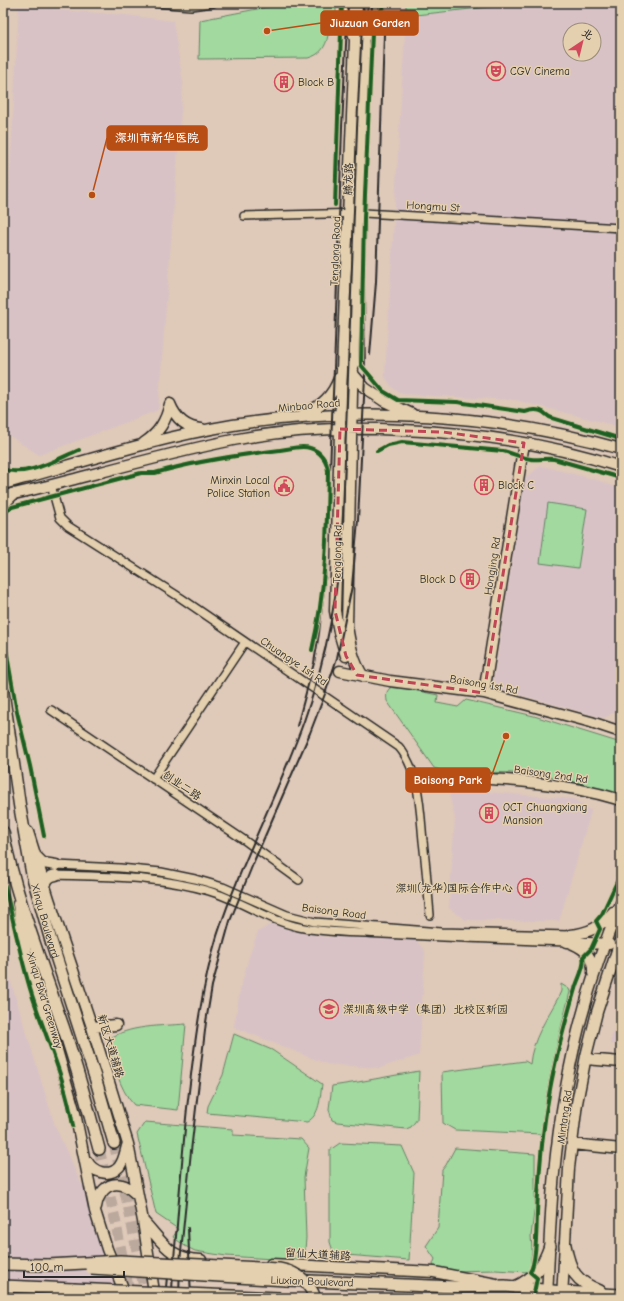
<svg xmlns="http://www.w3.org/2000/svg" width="624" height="1301" font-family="'Comic Neue','LXGW WenKai TC',sans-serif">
<rect width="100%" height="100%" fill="#dfc9b9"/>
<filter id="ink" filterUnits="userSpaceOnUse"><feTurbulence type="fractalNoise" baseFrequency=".025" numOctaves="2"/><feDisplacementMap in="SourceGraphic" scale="8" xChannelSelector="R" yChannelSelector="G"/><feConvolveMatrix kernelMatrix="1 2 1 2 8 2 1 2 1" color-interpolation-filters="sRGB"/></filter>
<g filter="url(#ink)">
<!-- built -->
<path fill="#d8c2c6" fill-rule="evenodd" d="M526,3H621V427L516,400L403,394L394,389L387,380L385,376L406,16ZM570,30H594V54H570Z
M19,7L125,15L173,21L183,84L158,410L39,455L7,434L3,391V306Z
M541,466L597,480L621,489V700L616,711L604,718L499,689L494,679L525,478Z
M448,789L574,799L591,811L559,921L466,920L449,908L455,818Z
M271,924L301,933L325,937L415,939L425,951L419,1055L379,1068L327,1064L234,1027L240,991L249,957L258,932Z
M3,957L55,1126L81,1184L84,1185L118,1298H3Z
M621,1004V1044H610Z"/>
<!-- green -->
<path fill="#a1d99f" stroke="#668265" d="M288,3H336V27L332,34L328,35C326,47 320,55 308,58L199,59L200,20Z
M406,3H526L406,16Z
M548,503L587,509L578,568L540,563Z
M393,686L438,695L437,703L458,707L466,700L534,716L621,743V795C597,788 572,780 547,776C513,771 478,773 443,771L434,768L387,701C386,694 386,690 393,686Z
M561,984L569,989L570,992C558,1039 546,1086 541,1134L455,1130L443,1123L442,1072L525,1061L530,1064C532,1040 547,1018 558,998L561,991Z
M186,1024L178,1110L134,1105C118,1088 114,1062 108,1040C127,1025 163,1026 186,1024Z
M234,1034L272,1050L322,1084C320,1098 320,1115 307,1122L207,1113L208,1106L223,1075Z
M419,1071L417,1119L411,1127L406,1129L337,1122L332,1120L329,1109L332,1086L358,1082Z
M145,1122L233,1129V1135L301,1139L309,1148L304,1177L306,1238L304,1261L226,1256L195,1251L185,1246L173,1237L178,1229L156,1214L137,1134Z
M340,1143L402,1146L414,1173L409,1260L334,1254L330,1242V1150Z
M455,1148L535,1154V1204L531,1236L532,1249L530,1270L528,1272L495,1270L453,1271L434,1268L433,1264L435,1259L426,1246L438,1228L442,1170L446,1165Z"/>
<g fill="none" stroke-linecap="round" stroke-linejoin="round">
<!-- primary-tunnel -->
<path stroke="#bba99d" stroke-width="11" stroke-dasharray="11 5.5" stroke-linecap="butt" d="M114,1143L130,1214L146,1298
M99,1149L115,1219L130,1298"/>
<!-- street casing -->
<g stroke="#2b2b2b" stroke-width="10">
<path id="street" d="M155,3L191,6L213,3
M342,3L349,12
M244,216L364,213L621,228
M51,485L60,518L68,526L181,598L399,747C420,772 420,810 423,841C426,866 428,891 430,915
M51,710L244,840L299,880
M153,779L245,642
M56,865L120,868L161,872L195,879L223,887L287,915L315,922L441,932L570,935
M56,875C107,877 160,876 209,891C240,900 267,920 299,927C326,933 355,932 383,934C444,937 506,940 567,942"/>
</g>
<!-- secondary casing -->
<g stroke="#2b2b2b" stroke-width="13">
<path id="secondary" d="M357,3C359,19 364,34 364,51L352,393L347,626C350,645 353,661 363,676
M364,38L372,17L374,3
M353,374L365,388L384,401L412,414
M170,404C176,419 186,428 202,429
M303,414C321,407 333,396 339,378
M144,443C159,433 166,421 170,404
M3,484C79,463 155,438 233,425C360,405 497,414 621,449
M3,496C31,491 59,483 86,476C135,463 184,450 233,440C289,429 347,427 403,430C477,433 551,444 621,467
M346,656L339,632L335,611L341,395L355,40L350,19V3
M340,671L390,681L484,693L591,722L621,732
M484,693L524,443
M429,777C493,778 559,781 621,800
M28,832L49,899L92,1027L128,1144L143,1221L155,1298
M36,856L43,863L56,865
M45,887C46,880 49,876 56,875
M18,904L27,958L51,1029L75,1113L95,1211L107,1249L127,1298
M570,935C589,933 601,927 613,912
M567,942L609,944
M573,944C585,949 594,959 593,973
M92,1027L116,1025
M586,1059L621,1062
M572,1144L621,1149
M87,1161C93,1172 109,1178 119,1167C124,1161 125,1153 127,1146
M96,1207C98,1194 107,1181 122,1185C128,1186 134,1192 138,1196
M143,1221C163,1242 169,1259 201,1260
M271,1264L434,1272L496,1284
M547,1298C549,1257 550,1215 554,1173C563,1081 584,988 621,903
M562,1298L569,1168L577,1103L586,1056L597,1012L621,938"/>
</g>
<!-- primary casing -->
<g stroke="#2b2b2b" stroke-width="14">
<g id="primary">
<path d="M3,475L13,477H28"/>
<path d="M3,504L13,494"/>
<path id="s1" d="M3,692L20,808L32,874L51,941L95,1077L114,1143"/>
<path d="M3,832C15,895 39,955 59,1015C75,1059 87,1104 99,1149"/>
<path d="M565,1245C570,1271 575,1281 600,1291"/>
<path d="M3,1264L48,1265"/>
<path d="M286,1280L455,1287L505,1286L562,1292L621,1295"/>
<path d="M3,1286L73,1289L115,1298"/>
<path d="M515,1287C535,1278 543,1266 550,1246"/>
</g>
</g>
<!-- street -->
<use href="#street" stroke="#e4cfae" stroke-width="7"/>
<!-- secondary -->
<use href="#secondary" stroke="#e4cfae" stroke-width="10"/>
<!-- primary -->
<use href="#primary" stroke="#e4cfae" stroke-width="11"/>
<!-- rail -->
<path stroke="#2b2b2b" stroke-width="2" d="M370,355L376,282L385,3
M297,726L314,663L319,633L326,572L335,343L342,127L348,3
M188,1228L191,1298
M3,1292L4,1298
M165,1298L168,1266
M172,1298C172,1274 175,1249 177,1225C180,1186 183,1147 187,1108C194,1050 200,992 217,936C241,862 278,794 304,721C328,654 340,585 343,514L357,128L363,3
M179,1298L180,1262L191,1151L206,1022L212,986L230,921L255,859L310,733L325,694L337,658L352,586L358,520L365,377L364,280L372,3"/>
<!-- primary-bridge casing -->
<g stroke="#2b2b2b" stroke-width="14" stroke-linecap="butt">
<path id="primary-bridge" d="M48,1265L120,1261L279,1269C296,1272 309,1281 315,1298
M91,1268L286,1280
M73,1289L280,1298"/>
</g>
<!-- primary-bridge -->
<use href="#primary-bridge" stroke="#e4cfae" stroke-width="11"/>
<!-- cycleway casing -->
<g stroke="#e4cfae" stroke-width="6">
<path id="cycleway" d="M385,3L376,20L372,33L364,218L361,365L383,391L398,400L457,402L525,412C531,410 538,409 543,412C546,414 548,417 552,418L621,439
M335,205L342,3
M377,451L388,445L402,442L503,451C512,453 521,458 531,459C538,460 546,458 554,459L621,478
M3,469C26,478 57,459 79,450
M3,514L12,507L141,473H155C196,461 238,455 280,450C289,449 301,445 310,448C320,451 327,460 328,471C327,531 326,591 312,650
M3,632L17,712L30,766L44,836
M3,879C13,918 20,957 32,995C46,1038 66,1081 73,1126
M533,1298L537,1278L530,1272C538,1261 536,1211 538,1195C540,1164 542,1132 548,1101C554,1063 564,1026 575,989C577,980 586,966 583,957L591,949L600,929L596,921L602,914L621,873"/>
</g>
<!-- cycleway -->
<use href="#cycleway" stroke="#1b5e20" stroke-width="4"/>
</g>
</g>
<!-- marked area -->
<path fill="none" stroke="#c04656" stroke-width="3" stroke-dasharray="8 5" stroke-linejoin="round" d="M340,429L443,432L524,443L484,693L357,675L346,656L335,611Z"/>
<!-- icons -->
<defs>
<g id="theatre-ring" transform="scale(1)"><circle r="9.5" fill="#e4cfae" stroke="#d1495b" stroke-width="1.5"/><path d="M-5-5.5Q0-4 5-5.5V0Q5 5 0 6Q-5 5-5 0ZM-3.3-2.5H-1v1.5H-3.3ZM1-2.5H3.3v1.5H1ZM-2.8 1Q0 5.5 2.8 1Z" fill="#d1495b"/></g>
<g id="building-ring" transform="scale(1)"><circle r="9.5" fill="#e4cfae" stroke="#d1495b" stroke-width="1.5"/><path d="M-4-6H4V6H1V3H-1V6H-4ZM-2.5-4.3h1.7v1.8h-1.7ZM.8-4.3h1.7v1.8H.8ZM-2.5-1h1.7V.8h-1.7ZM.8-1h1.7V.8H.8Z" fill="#d1495b"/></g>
<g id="civic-ring" transform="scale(1)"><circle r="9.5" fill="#e4cfae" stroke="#d1495b" stroke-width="1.5"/><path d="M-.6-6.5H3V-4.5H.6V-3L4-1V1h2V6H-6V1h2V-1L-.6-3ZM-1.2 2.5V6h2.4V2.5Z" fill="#d1495b"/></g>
<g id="school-ring" transform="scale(1)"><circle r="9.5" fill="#e4cfae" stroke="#d1495b" stroke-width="1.5"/><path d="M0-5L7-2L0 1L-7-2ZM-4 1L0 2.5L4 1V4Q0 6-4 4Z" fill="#d1495b"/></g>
</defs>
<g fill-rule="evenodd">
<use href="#theatre-ring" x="496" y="71"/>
<use href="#building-ring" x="284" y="82"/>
<use href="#building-ring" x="484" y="485"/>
<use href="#civic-ring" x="284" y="486"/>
<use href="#building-ring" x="470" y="579"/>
<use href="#building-ring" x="489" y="813"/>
<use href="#building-ring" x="527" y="888"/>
<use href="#school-ring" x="329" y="1009"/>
</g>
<g text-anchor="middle" stroke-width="3" stroke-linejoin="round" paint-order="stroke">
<!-- poi labels -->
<g font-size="11" fill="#2b2b2b" stroke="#e4cfae" text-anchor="start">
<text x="510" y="75">CGV Cinema</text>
<text x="298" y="86">Block B</text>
<text x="270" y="484" text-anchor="end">Minxin Local<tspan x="270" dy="13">Police Station</tspan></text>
<text x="498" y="489">Block C</text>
<text x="456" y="583" text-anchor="end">Block D</text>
<text x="503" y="811">OCT Chuangxiang<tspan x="503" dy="13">Mansion</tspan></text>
<text x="513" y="892" text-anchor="end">深圳(龙华)国际合作中心</text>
<text x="343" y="1013">深圳高级中学（集团）北校区新园</text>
</g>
<!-- street labels -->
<g font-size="11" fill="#2b2b2b" stroke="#e4cfae">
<text transform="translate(348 179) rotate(-88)" y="4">腾龙路</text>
<text transform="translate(433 206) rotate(3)" y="4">Hongmu St</text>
<text transform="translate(335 251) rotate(-88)" y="4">Tenglong Road</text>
<text transform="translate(309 405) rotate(-5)" y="4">Minbao Road</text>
<text transform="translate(337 554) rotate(-89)" y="4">Tenglong Rd</text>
<text transform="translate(492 566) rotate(-81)" y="4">Hongjing Rd</text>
<text transform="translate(294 661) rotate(34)" y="4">Chuangye 1st Rd</text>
<text transform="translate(484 684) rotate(10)" y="4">Baisong 1st Rd</text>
<text transform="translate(551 774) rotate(8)" y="4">Baisong 2nd Rd</text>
<text transform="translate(182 785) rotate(34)" y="4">创业二路</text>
<text transform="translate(334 911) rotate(7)" y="4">Baisong Road</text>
<text dy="4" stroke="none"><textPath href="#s1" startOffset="233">Xinqu Boulevard</textPath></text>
<text transform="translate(45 1000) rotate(73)" y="4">Xinqu Blvd Greenway</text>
<text transform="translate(111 1046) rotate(73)" y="4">新区大道辅路</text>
<text transform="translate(564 1117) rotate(-82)" y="4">Mintang Rd</text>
<text transform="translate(318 1254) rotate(3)" y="4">留仙大道辅路</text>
<text transform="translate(312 1281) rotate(2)" y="4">Liuxian Boulevard</text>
</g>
</g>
<!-- callouts -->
<path fill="none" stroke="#b94e14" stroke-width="1.5" d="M267 31L321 23M92 195L107 138M506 736L490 780"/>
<g fill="#b94e14" stroke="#e4cfae" stroke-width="1.5">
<circle cx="267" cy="31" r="4"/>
<circle cx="92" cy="195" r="4"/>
<circle cx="506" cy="736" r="4"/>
</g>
<g fill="#b94e14" stroke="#b94e14" stroke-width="1.5">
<rect x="321" y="11" width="97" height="24" rx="4"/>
<rect x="107" y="126" width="100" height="24" rx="4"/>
<rect x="406" y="768" width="84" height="24" rx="4"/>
</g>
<g font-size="12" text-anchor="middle" font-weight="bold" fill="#fff">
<text x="370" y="27">Jiuzuan Garden</text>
<text x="157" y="142">深圳市新华医院</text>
<text x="448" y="784">Baisong Park</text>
</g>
<!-- margin -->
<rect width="624" height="1301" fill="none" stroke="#e4cfae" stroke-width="16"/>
<rect x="8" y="8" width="608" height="1285" fill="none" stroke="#2b2b2b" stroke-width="1.5" filter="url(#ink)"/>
<!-- north arrow -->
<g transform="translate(582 42) rotate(35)"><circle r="19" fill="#e4cfae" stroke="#9a8d7a"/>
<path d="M0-3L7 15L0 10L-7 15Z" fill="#d1495b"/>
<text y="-6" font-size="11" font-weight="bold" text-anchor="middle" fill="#2b2b2b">北</text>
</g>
<!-- scale -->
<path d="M24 1271v6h100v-6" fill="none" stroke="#2b2b2b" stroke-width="2"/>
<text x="30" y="1271" font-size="12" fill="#2b2b2b" stroke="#e4cfae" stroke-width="3" paint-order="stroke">100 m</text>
</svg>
